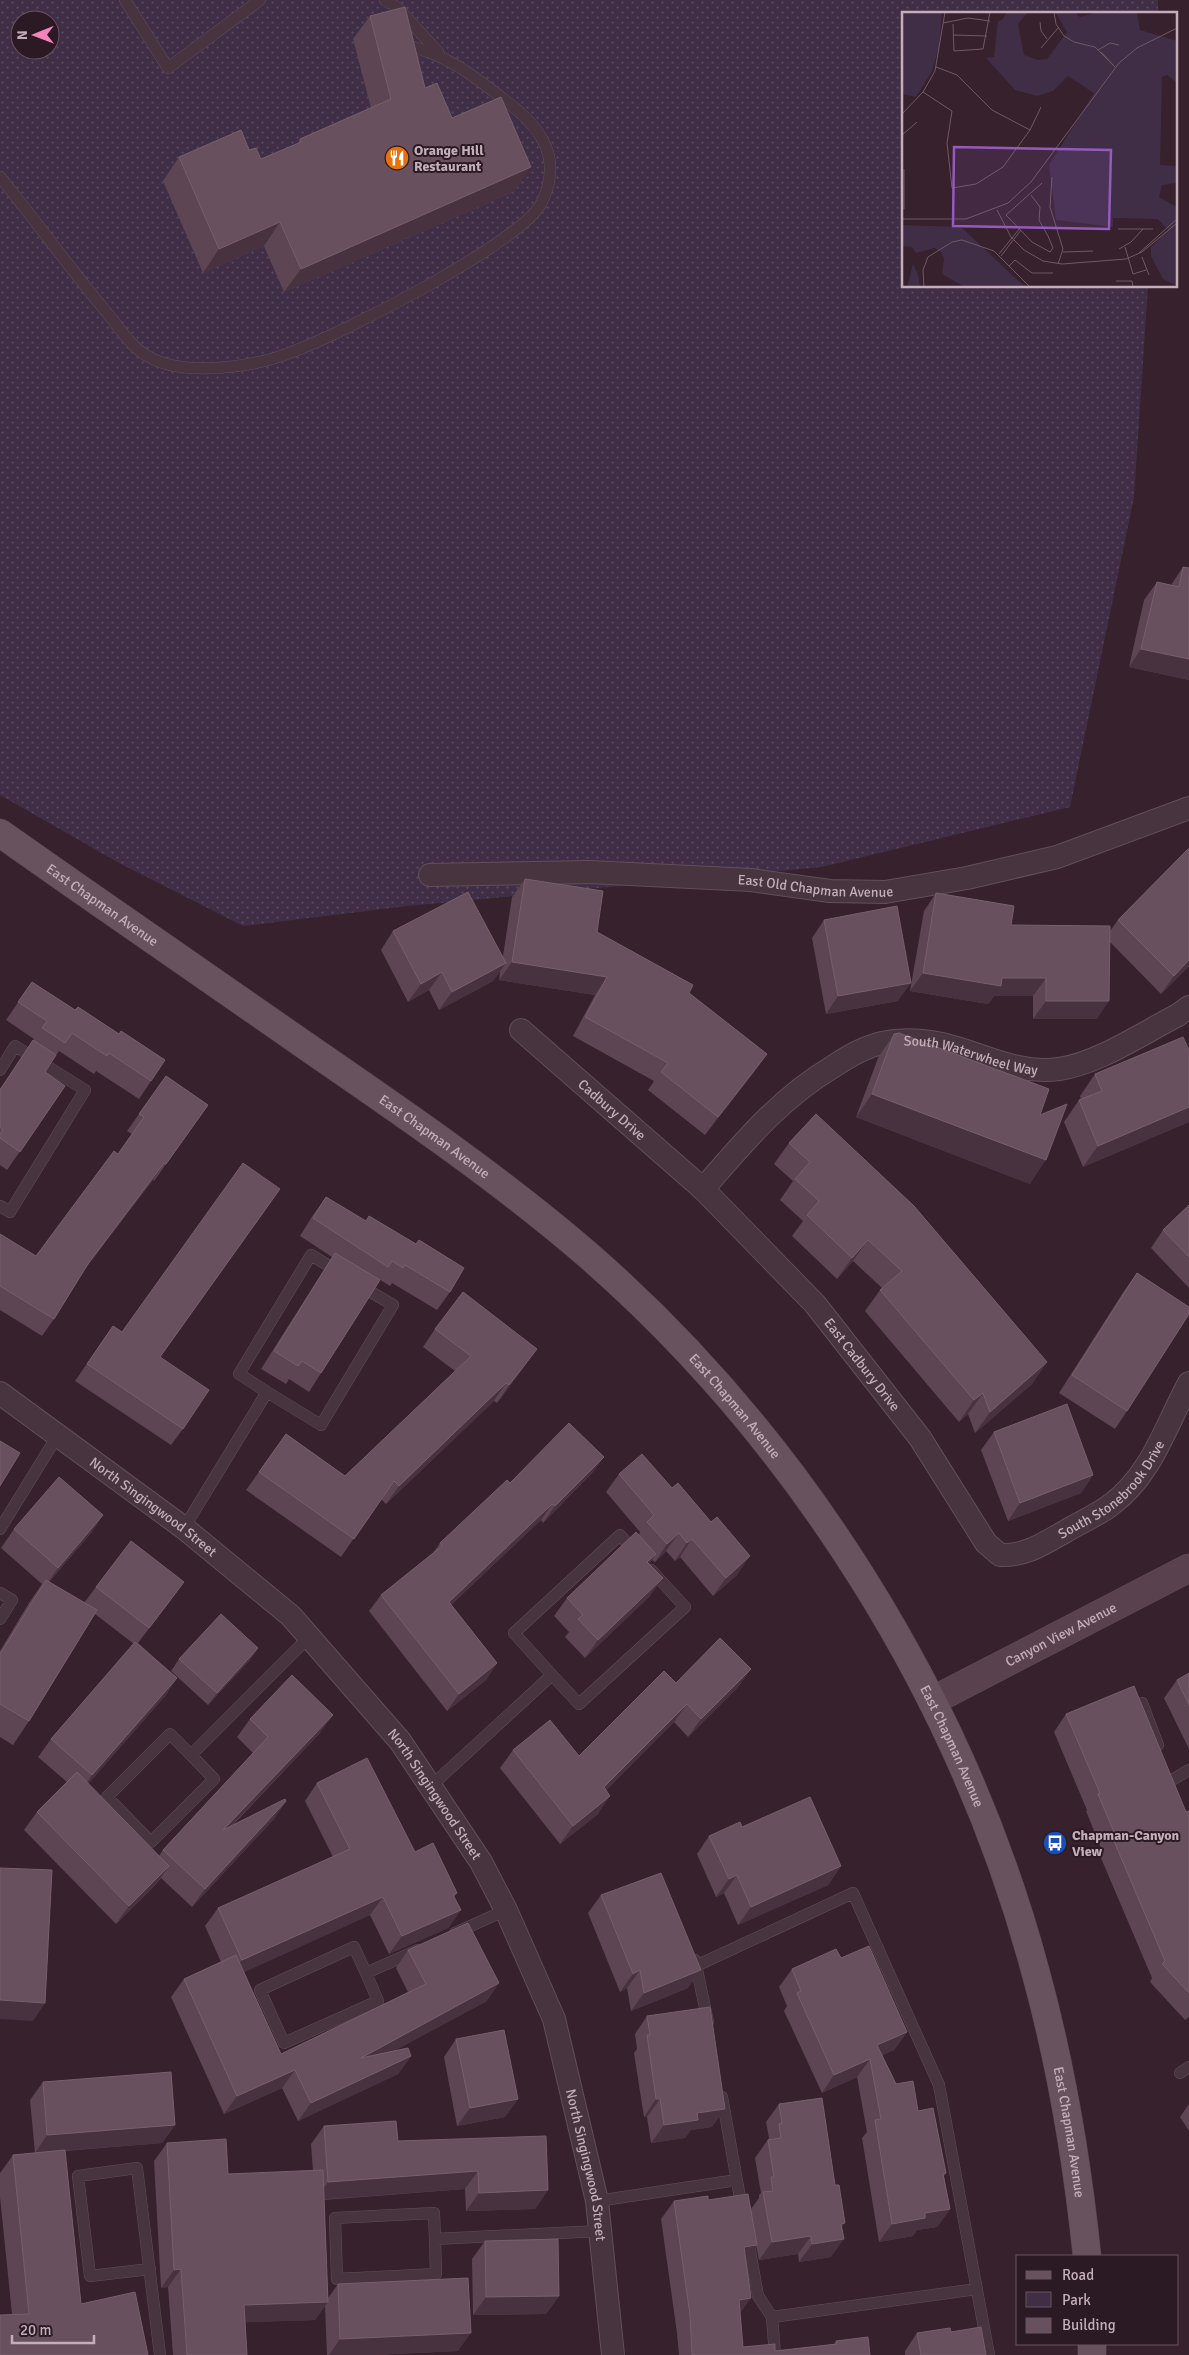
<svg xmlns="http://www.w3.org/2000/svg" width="1189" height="2355" font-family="Signika,sans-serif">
<defs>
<pattern id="green-dots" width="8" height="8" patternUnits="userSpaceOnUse" patternTransform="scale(1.25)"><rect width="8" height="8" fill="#3f2e46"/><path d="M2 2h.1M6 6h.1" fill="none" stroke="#594a5f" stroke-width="1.8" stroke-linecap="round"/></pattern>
</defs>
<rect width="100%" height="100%" fill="#36212c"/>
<!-- green -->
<path fill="url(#green-dots)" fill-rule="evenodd" d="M0,0H1158V14H903V286H1148L1134,497L1070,807L822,867L408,906L243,926L119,863L0,795ZM20,20H50V50H20Z"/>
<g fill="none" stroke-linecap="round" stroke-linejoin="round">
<!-- lane casing -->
<g stroke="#614f59" stroke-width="12">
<path id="lane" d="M125,0L168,68L260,0
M385,0L398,8L438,52
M0,177C37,222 70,269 108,314C120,329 132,348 149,357C185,377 255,367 292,352C339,335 523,242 542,202C563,158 541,127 506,101C474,76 444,52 403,45
M0,1070L15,1046L85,1090L10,1212L0,1206
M267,1392L321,1425L393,1305L359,1285
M184,1528L267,1392L239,1374L311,1255L339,1272
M0,1529L58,1435
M0,1593L12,1600L0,1619
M552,1675L579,1704L685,1607L651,1570
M1142,1703L1158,1745
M191,1755L214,1779L151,1842L107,1797L170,1734L191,1755L310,1636
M1172,1780L1189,1770
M431,1786L552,1675L514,1633L620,1535L635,1552
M455,1933L506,1910
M695,1960L708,2022
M698,1965L853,1893L939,2085L989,2355
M366,1973L378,2001L284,2043L260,1990L354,1947L366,1973L418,1950
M1180,2073L1189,2067
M722,2097L742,2209
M597,2201L737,2180
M435,2239L436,2274L337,2279L335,2218L434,2213L435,2239L600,2231
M748,2240L758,2296L772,2317L775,2355
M150,2269L90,2276L78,2176L137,2168L160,2355
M772,2317L977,2289"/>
</g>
<!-- street casing -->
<g stroke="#614f59" stroke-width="24">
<g id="street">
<path id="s1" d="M430,875L589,872L751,880L830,891L885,892L967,878L1057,857L1189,808"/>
<path id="s2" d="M521,1030L703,1189L815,1304L920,1438L986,1543L1000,1555C1026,1556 1043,1544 1066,1531C1081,1522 1098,1515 1112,1504C1152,1474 1166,1425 1189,1383"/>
<path id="s3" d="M703,1189C745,1141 779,1099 834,1066C849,1056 864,1047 882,1043C900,1039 923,1040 942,1044C982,1053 1016,1075 1059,1069C1097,1064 1143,1033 1178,1015L1189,1007"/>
<path id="s4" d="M0,1393L184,1528L291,1616L400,1741L481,1862L506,1910L554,2019L597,2201L613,2355"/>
</g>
</g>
<!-- secondary casing -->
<g stroke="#614f59" stroke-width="29">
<g id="secondary">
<path id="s5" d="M932,1701L1189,1568"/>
</g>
</g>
<!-- primary casing -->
<g stroke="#503e47" stroke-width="29">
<g id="primary">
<path id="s6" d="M0,833C105,907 211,980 316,1053C409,1117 502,1181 588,1255C800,1440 962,1698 1035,1970C1061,2064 1077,2160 1087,2256"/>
<path d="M1092,2344V2355"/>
</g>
</g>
<!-- lane -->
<use href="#lane" stroke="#47343e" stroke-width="11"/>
<!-- street -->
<use href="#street" stroke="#47343e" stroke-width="22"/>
<!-- secondary -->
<use href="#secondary" stroke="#59424e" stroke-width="28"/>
<!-- primary -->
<use href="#primary" stroke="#67525d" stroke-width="28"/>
</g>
<!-- wall -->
<path fill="#5e4553" d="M370,16L425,88L515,191L284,292L264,246L203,273L163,181L179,157L249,150L261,159L297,144L300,139L371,108L353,39Z
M1183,567L1189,568V680L1129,667L1144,600L1157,582L1171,585Z
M1189,849V966L1161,994L1110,942L1097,1019H1033V996H994L988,1004L910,991L924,911L936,893L1011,925L1110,931L1118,920Z
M525,879L597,932L689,993L767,1054L754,1072L705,1135L648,1090L654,1081L573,1036L595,995L499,980L500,971L493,981L439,1010L429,990L408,1002L381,950L393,931L503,956L512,897Z
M824,920L898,1001L826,1014L812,938Z
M32,982L151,1081L139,1099L96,1071L94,1074L59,1051L45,1072L65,1086L7,1170L0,1165V1089L34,1039L6,1020Z
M894,1034L1040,1115L1030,1184L856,1117L878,1058Z
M1189,1050V1122L1083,1167L1064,1122L1079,1100H1081L1080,1096L1095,1074Z
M166,1076L208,1105L154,1181L153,1180L83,1271L54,1319L42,1336L0,1310V1234L36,1256L118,1154L132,1134L127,1131Z
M789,1143L1047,1362L1032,1384L975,1433L968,1414L959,1422L865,1311L880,1290L882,1288L853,1261L837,1279L792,1236L803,1221L780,1200L793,1181L774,1164Z
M326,1197L450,1292L437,1310L392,1283L390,1286L379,1279L321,1373L309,1392L289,1379L286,1384L261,1369L323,1271L332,1257L300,1236L313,1215Z
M1189,1205V1288L1151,1248L1163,1230Z
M1137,1273L1127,1411L1115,1429L1059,1393L1124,1291Z
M113,1326L160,1357L183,1429L171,1445L75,1381Z
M435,1329L524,1367L497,1403L494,1401L386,1504L381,1499L341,1557L246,1490L286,1434L345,1476L455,1371L423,1347Z
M994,1432L1093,1475L1081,1493L1008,1521L981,1450Z
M604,1457L592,1473L543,1523L541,1520L451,1605L497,1663L486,1680L447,1711L369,1611L381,1595L433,1553L440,1543L510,1483Z
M619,1474L737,1575L713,1596L680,1557L675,1561L666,1551L655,1562L652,1560L649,1564L650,1596L585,1658L565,1637L569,1632L554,1616L567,1598L639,1535L640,1532L606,1492Z
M103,1515L91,1533L49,1582L84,1603L96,1587L171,1600L138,1643L177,1678L165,1696L88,1784L159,1856L163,1850L253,1753L237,1737L250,1719L320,1733L232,1826L286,1801L274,1819L192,1907L161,1878L156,1884L116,1924L24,1830L37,1812L67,1782L38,1757L51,1739L134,1644L95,1614L29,1721L13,1745L0,1737V1651L29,1603L42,1584L1,1548L14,1529Z
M258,1648L250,1660L208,1705L171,1671L179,1659Z
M751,1669L738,1687L688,1737L674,1722L606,1790L598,1814L560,1844L500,1768L513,1750L579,1756L676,1683Z
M1189,1673V1749L1164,1698L1177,1680Z
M1066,1714L1186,1812L1189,1811V2017L1185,2020L1150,1982L1152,1978L1098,1851L1101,1848L1086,1811L1087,1810L1054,1732Z
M317,1783L415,1852L457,1893L454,1897L461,1910L448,1928L389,1954L370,1915L244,1972L281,2054L408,1992L396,1968L408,1950L487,2001L393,2051L411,2056L398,2074L298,2121L282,2088L224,2114L171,1997L184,1979L221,1962L205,1926L218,1908L333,1857L305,1801Z
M742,1827L841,1866L828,1885L738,1925L724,1893L716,1897L697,1854L709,1836Z
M601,1895L688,1988L631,2011L627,1988L620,1992L588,1913Z
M841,1958L907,2032L894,2050L882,2055L896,2084L918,2111L946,2173L944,2176L950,2209L937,2227L917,2230L913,2236L879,2242L862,2138L867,2132L857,2077L822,2093L784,2011L787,2006L779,1987L792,1969Z
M647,2016L712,2127L691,2130L685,2138L651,2143L647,2117H644L634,2053L637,2049L635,2034Z
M456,2039L518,2099L505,2117L457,2126L444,2057Z
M43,2082L175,2125L162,2143L65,2151L81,2304L148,2355L12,2314L0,2197V2173L13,2155L35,2153L30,2100Z
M779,2104L842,2228L831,2257L799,2262L798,2254L759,2260L756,2245L746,2260L740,2314L743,2347L775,2351L834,2344L836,2341L870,2355H679L677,2333L661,2219L674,2201L708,2200L751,2209L759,2198V2195L761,2193L755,2158L769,2138L766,2122Z
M1189,2104V2131L1180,2117Z
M324,2126L398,2141L548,2190L535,2209L466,2211L465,2189L324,2200L328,2298L338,2284L458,2351L373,2355H327L325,2306L315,2320L245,2322L247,2355H173L168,2287L161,2288L154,2161L167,2143L228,2174L313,2171L311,2144Z
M485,2241L559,2296L546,2314L473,2315L472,2259Z
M917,2333L986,2355H905V2351Z"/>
<!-- shaded-wall -->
<path fill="#49323f" d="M531,167L515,191L284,292L301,269Z
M280,222L264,246L203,273L219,249Z
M1141,649L1189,659V680L1129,667Z
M1189,960V966L1161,994L1174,976Z
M512,962L607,977L595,995L499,980Z
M506,963L493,981L439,1010L452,992Z
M442,972L429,990L408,1002L421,984Z
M923,973L1002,978H1046L1033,996H994L988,1004L910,991Z
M911,983L898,1001L826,1014L838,996Z
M1046,1001H1109L1097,1019H1033Z
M767,1054L754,1072L705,1135L718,1117Z
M872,1094L1046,1160L1030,1184L856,1117Z
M1189,1107V1122L1083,1167L1098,1146Z
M164,1163L153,1180L76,1281L88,1264Z
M868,1240L853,1261L837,1279L852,1258Z
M537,1349L524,1367L497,1403L509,1385Z
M1047,1362L1032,1384L975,1433L990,1412Z
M506,1383L494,1401L386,1504L399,1486Z
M983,1393L968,1414L959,1422L974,1400Z
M604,1457L592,1473L543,1523L555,1506Z
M1093,1475L1081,1493L1008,1521L1020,1503Z
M552,1504L541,1520L437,1618L449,1602Z
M103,1515L91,1533L45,1586L58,1568Z
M679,1533L666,1551L655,1562L667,1544Z
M692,1539L680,1557L675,1561L687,1543Z
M656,1554L644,1572L647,1562Z
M750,1556L737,1575L713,1596L726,1578Z
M663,1578L650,1596L585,1658L598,1640Z
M184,1582L171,1600L136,1646L149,1628Z
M258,1648L250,1660L208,1705L217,1693Z
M497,1663L486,1680L447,1711L459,1694Z
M751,1669L738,1687L688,1737L701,1719Z
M177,1678L165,1696L80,1793L92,1775Z
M687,1704L674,1722L591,1806L604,1787Z
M333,1715L320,1733L210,1848L223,1830Z
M610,1796L598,1814L560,1844L573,1826Z
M286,1801L274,1819L192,1907L205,1889Z
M169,1866L156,1884L116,1924L129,1906Z
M841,1866L828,1885L738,1925L751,1907Z
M737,1875L724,1893L716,1897L729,1879Z
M383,1897L370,1915L229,1979L242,1960Z
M461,1910L448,1928L389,1954L402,1936Z
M640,1970L627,1988L620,1992L633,1974Z
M701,1970L688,1988L631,2011L644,1993Z
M499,1983L487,2001L348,2076L361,2058Z
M0,2000L45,2003L33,2021L0,2019Z
M907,2032L894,2050L870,2061V2059L857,2077L822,2093L834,2075L877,2045Z
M411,2056L398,2074L298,2121L311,2103Z
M295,2070L282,2088L224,2114L237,2096Z
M518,2099L505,2117L457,2126L470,2108Z
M656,2099H660L647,2117H644Z
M725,2109L712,2127L691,2130L685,2138L651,2143L664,2125L697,2113Z
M175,2125L162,2143L35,2153L47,2135Z
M478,2171L465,2189L315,2200L328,2182Z
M548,2190L535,2209L466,2211L479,2193Z
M950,2209L937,2227L917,2230L913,2236L879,2242L892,2224L925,2213Z
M845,2223L833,2241L844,2239L831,2257L799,2262L812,2244L841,2224Z
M811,2236L798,2254L759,2260L772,2242Z
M757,2245L744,2263V2247Z
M181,2269L168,2287L161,2288L174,2270Z
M559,2296L546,2314L473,2315L486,2297Z
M751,2298L738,2316L739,2300Z
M328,2302L315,2320L231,2323L244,2305Z
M471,2333L458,2351L373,2355H329L340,2339Z"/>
<!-- building -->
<path fill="#69505e" stroke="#775f6c" d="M405,7L425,88L437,83L452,118L501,97L531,167L301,269L280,222L219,249L179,157L241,130L249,150L256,148L261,159L301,142L300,139L391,99L370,16Z
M1183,567L1189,568V659L1141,649L1157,582L1179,587Z
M1188,849H1189V960L1174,976L1118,920Z
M525,879L603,891L597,932L693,985L689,993L767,1054L718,1117L661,1072L668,1063L585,1017L607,977L512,962Z
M468,892L506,963L452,992L442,972L421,984L393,931Z
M936,893L1014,906L1011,925L1110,926L1109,1001H1046V978H1002L1001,986L923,973Z
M897,906L911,983L838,996L824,920Z
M32,982L75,1010L78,1007L119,1034L121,1031L165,1060L151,1081L109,1053L107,1056L72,1033L65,1043L42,1028L47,1021L18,1002Z
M899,1033L1049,1089L1040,1115L1067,1104L1046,1160L872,1094L894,1034Z
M1183,1037L1189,1050V1107L1098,1146L1079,1100L1102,1091L1095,1074Z
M33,1040L56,1055L45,1072L65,1086L20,1152L0,1138V1134L3,1130L0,1127V1090Z
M166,1076L208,1105L166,1164L164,1163L88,1264L54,1319L0,1286V1234L36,1256L114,1151L118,1154L144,1117L139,1114Z
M816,1114L914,1206L1047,1362L990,1412L983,1393L974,1400L880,1290L902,1271L868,1240L852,1258L807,1215L819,1201L795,1179L810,1162L789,1143Z
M243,1163L280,1189L160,1357L209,1390L183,1429L87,1364L113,1326L122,1332Z
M326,1197L366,1221L369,1216L416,1244L419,1240L464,1268L450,1292L405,1265L403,1268L392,1261L388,1267L313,1218Z
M1189,1205V1257L1163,1230Z
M335,1253L380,1280L321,1373L302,1361L298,1366L274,1351Z
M1137,1273L1189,1307V1314L1127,1411L1072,1375Z
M463,1292L537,1349L509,1385L506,1383L399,1486L394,1481L354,1539L259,1472L286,1434L345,1476L471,1356L435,1329Z
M1067,1404L1093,1475L1020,1503L994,1432Z
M569,1423L604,1457L555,1506L552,1504L449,1602L497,1663L459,1694L381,1595L442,1546L440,1543L507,1480L510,1483Z
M0,1441L20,1453L0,1486Z
M642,1454L672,1488L678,1483L711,1522L717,1517L750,1556L726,1578L692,1539L687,1543L679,1533L667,1544L647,1522L654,1515L619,1474Z
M59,1477L103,1515L58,1568L14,1529Z
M636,1532L656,1554L647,1562L663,1578L598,1640L578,1619L583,1615L567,1598Z
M131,1541L184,1582L149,1628L96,1587Z
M46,1580L97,1610L29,1721L0,1704V1654Z
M221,1614L258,1648L217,1693L179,1659Z
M720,1638L751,1669L701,1719L687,1704L604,1787L610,1796L573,1826L513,1750L550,1720L579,1756L664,1671L676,1683Z
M135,1642L177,1678L92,1775L51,1739Z
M1189,1673V1705L1177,1680Z
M292,1675L333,1715L223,1830L285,1799L286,1801L205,1889L163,1850L268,1737L250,1719Z
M1134,1686L1186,1812L1189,1811V1993L1162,1964L1165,1961L1111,1834L1114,1832L1098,1794L1100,1793L1066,1714Z
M367,1758L415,1852L433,1843L457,1893L453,1895L461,1910L402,1936L383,1897L242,1960L218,1908L350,1849L317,1783Z
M77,1772L169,1866L129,1906L37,1812Z
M810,1797L841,1866L751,1907L737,1875L729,1879L709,1836L740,1822L742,1827Z
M0,1868L52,1870L45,2003L0,2000Z
M661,1873L701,1970L644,1993L640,1970L633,1974L601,1895Z
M468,1923L499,1983L361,2058L408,2048L411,2056L311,2103L295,2070L237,2096L184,1979L236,1955L281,2054L426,1984L408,1950Z
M869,1946L907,2032L877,2045L896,2084L913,2081L918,2111L933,2108L946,2173L943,2174L950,2209L925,2213V2218L892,2224L875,2120L881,2119L870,2059L834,2075L797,1993L801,1991L792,1969L836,1949L841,1958Z
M710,2007L725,2109L697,2113L698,2120L664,2125L660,2099H656L647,2035H650L647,2016Z
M504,2030L518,2099L470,2108L456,2039Z
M171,2072L175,2125L47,2135L43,2082Z
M822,2098L835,2185H839L845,2223L841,2224L844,2239L812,2244L811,2236L772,2242L763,2192L773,2191L771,2177H774L768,2140L781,2138L779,2124L782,2123L779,2104Z
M396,2121L398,2141L546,2136L548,2190L479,2193L478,2171L328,2182L324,2126Z
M226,2139L228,2174L323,2170L328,2302L244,2305L247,2355H187L181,2269L174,2270L167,2143Z
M65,2150L81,2304L135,2292L148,2355H0V2315L29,2314L13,2155Z
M748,2194L757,2245L744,2247L751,2298L739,2300L743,2347L775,2344V2351L837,2344L836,2341L868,2337L870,2355H692L690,2315L674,2201L708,2196V2200Z
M558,2239L559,2296L486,2297L485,2241Z
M468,2278L471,2333L340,2339L338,2284Z
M981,2327L986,2355H921L917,2333L950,2328L951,2332Z"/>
<!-- icons -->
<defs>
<g id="restaurant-disc" transform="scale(1.25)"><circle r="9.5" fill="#e8710a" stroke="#2b1a23"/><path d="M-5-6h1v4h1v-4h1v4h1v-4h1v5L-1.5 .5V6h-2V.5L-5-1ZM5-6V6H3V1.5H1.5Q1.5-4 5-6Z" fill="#fff"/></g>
<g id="bus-disc" transform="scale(1.25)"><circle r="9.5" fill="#1a4fb4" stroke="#2b1a23"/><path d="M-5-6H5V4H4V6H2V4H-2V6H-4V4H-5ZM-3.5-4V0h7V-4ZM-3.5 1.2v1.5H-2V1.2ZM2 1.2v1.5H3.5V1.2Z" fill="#fff"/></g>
</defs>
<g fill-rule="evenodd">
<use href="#restaurant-disc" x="397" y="158"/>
<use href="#bus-disc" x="1055" y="1843"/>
</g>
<g text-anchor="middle" stroke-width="4" stroke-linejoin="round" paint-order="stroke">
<!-- poi labels -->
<g font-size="14" font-weight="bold" fill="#c3aeb9" stroke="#2b1a23" text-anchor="start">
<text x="414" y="155">Orange Hill<tspan x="414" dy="16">Restaurant</tspan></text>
<text x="1072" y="1840">Chapman-Canyon<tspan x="1072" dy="16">View</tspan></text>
</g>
<!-- street labels -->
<g font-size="14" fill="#c3aeb9" stroke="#2b1a23">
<text dy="5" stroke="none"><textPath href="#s1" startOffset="386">East Old Chapman Avenue</textPath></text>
<text dy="5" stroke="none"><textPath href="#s6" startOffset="125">East Chapman Avenue</textPath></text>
<text dy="5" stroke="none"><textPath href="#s3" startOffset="325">South Waterwheel Way</textPath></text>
<text dy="5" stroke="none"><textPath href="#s2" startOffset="121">Cadbury Drive</textPath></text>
<text dy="5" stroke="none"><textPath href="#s6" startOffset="530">East Chapman Avenue</textPath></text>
<text dy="5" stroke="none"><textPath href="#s2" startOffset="479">East Cadbury Drive</textPath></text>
<text dy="5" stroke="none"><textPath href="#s6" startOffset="935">East Chapman Avenue</textPath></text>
<text dy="5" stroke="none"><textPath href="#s2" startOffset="849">South Stonebrook Drive</textPath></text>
<text dy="5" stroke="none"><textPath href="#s4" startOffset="191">North Singingwood Street</textPath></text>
<text dy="5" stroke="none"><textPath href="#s5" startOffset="145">Canyon View Avenue</textPath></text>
<text dy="5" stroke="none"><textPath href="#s6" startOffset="1340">East Chapman Avenue</textPath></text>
<text dy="5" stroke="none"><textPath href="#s4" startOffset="596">North Singingwood Street</textPath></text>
<text dy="5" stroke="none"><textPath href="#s6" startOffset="1745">East Chapman Avenue</textPath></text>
<text dy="5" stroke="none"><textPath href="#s4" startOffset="1001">North Singingwood Street</textPath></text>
</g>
</g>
<!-- overview -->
<g transform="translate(902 12)">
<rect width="275" height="275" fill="#36212c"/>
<path d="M40,0L37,35L30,59L14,85L0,82V1ZM105,0H126L116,12L122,43L136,48L145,47L165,20L153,0H172L178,5L195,0H235L238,18L275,29V71L265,63L260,65L258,153L275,154V171L260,173L257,185L275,195V274L261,267L249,244V235L266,218L256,207L211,206V215L154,208L147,153L192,81L166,64L151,79L135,84L113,78L84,46L92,45L96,9L100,8ZM0,213L59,215L123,275H63L40,262L42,247L39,240L33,236L14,241L10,235L0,234ZM11,252L16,262L18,275H5Z" fill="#3f2e46"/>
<path fill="none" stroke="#6e5964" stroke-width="1" d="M152,0L154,12L162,24L172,30L193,35L213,55M138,10L139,19L145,27M41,11L66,6L88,9M51,12L52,39L81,37L88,0M51,23L85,24M139,36L156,16M196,38L208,31L217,33M199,40L212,54M34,55L55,63L90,98L128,118M21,80L50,99L45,131L50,176L74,172L101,155L128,118L139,95M0,102L21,80L33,59L43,0M0,123L15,110M150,165L148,195L161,237L156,252M129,183L138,195L137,208L146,224L151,236L148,240L130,230L104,203L140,171M2,197V157M95,198L109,225L122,238L141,249L160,252L224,247L240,240L275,211M0,207H64L106,191L129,170L217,51L235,36L275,16M216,217H251M223,235L231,262L244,258M217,237L229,230L241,217M161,240L191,239M237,241L275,207M97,242L118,216M99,244L119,218M240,245L247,263M107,254L113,248L130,261H151M214,269H230L231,275M22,275L21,258L26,245L50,230L60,228L92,239L128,275"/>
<path fill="#945abd" fill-opacity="0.15" stroke="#945abd" stroke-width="2.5" d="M52,135L209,138L207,217L51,214Z"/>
<rect width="275" height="275" fill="none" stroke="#c3aeb9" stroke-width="2.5"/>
</g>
<!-- legend -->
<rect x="1016" y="2255" width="162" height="90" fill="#2b1a23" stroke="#68555f"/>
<rect x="1026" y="2271" width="25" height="8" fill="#67525d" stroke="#68555f"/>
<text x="1062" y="2280" font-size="15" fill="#c3aeb9">Road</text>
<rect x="1026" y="2292" width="25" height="15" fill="#3f2e46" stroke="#68555f"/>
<text x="1062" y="2305" font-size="15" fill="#c3aeb9">Park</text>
<rect x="1026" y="2318" width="25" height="15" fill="#69505e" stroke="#68555f"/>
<text x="1062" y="2330" font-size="15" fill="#c3aeb9">Building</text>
<!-- north arrow -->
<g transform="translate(35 35) rotate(269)"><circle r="24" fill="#2b1a23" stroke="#68555f"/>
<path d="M0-4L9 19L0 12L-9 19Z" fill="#f284bc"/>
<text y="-8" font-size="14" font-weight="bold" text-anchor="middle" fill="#c3aeb9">N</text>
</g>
<!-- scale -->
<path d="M12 2335v8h82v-8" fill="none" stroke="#c3aeb9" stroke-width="2.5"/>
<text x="20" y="2335" font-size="15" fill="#c3aeb9" stroke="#2b1a23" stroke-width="4" paint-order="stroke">20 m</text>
</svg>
